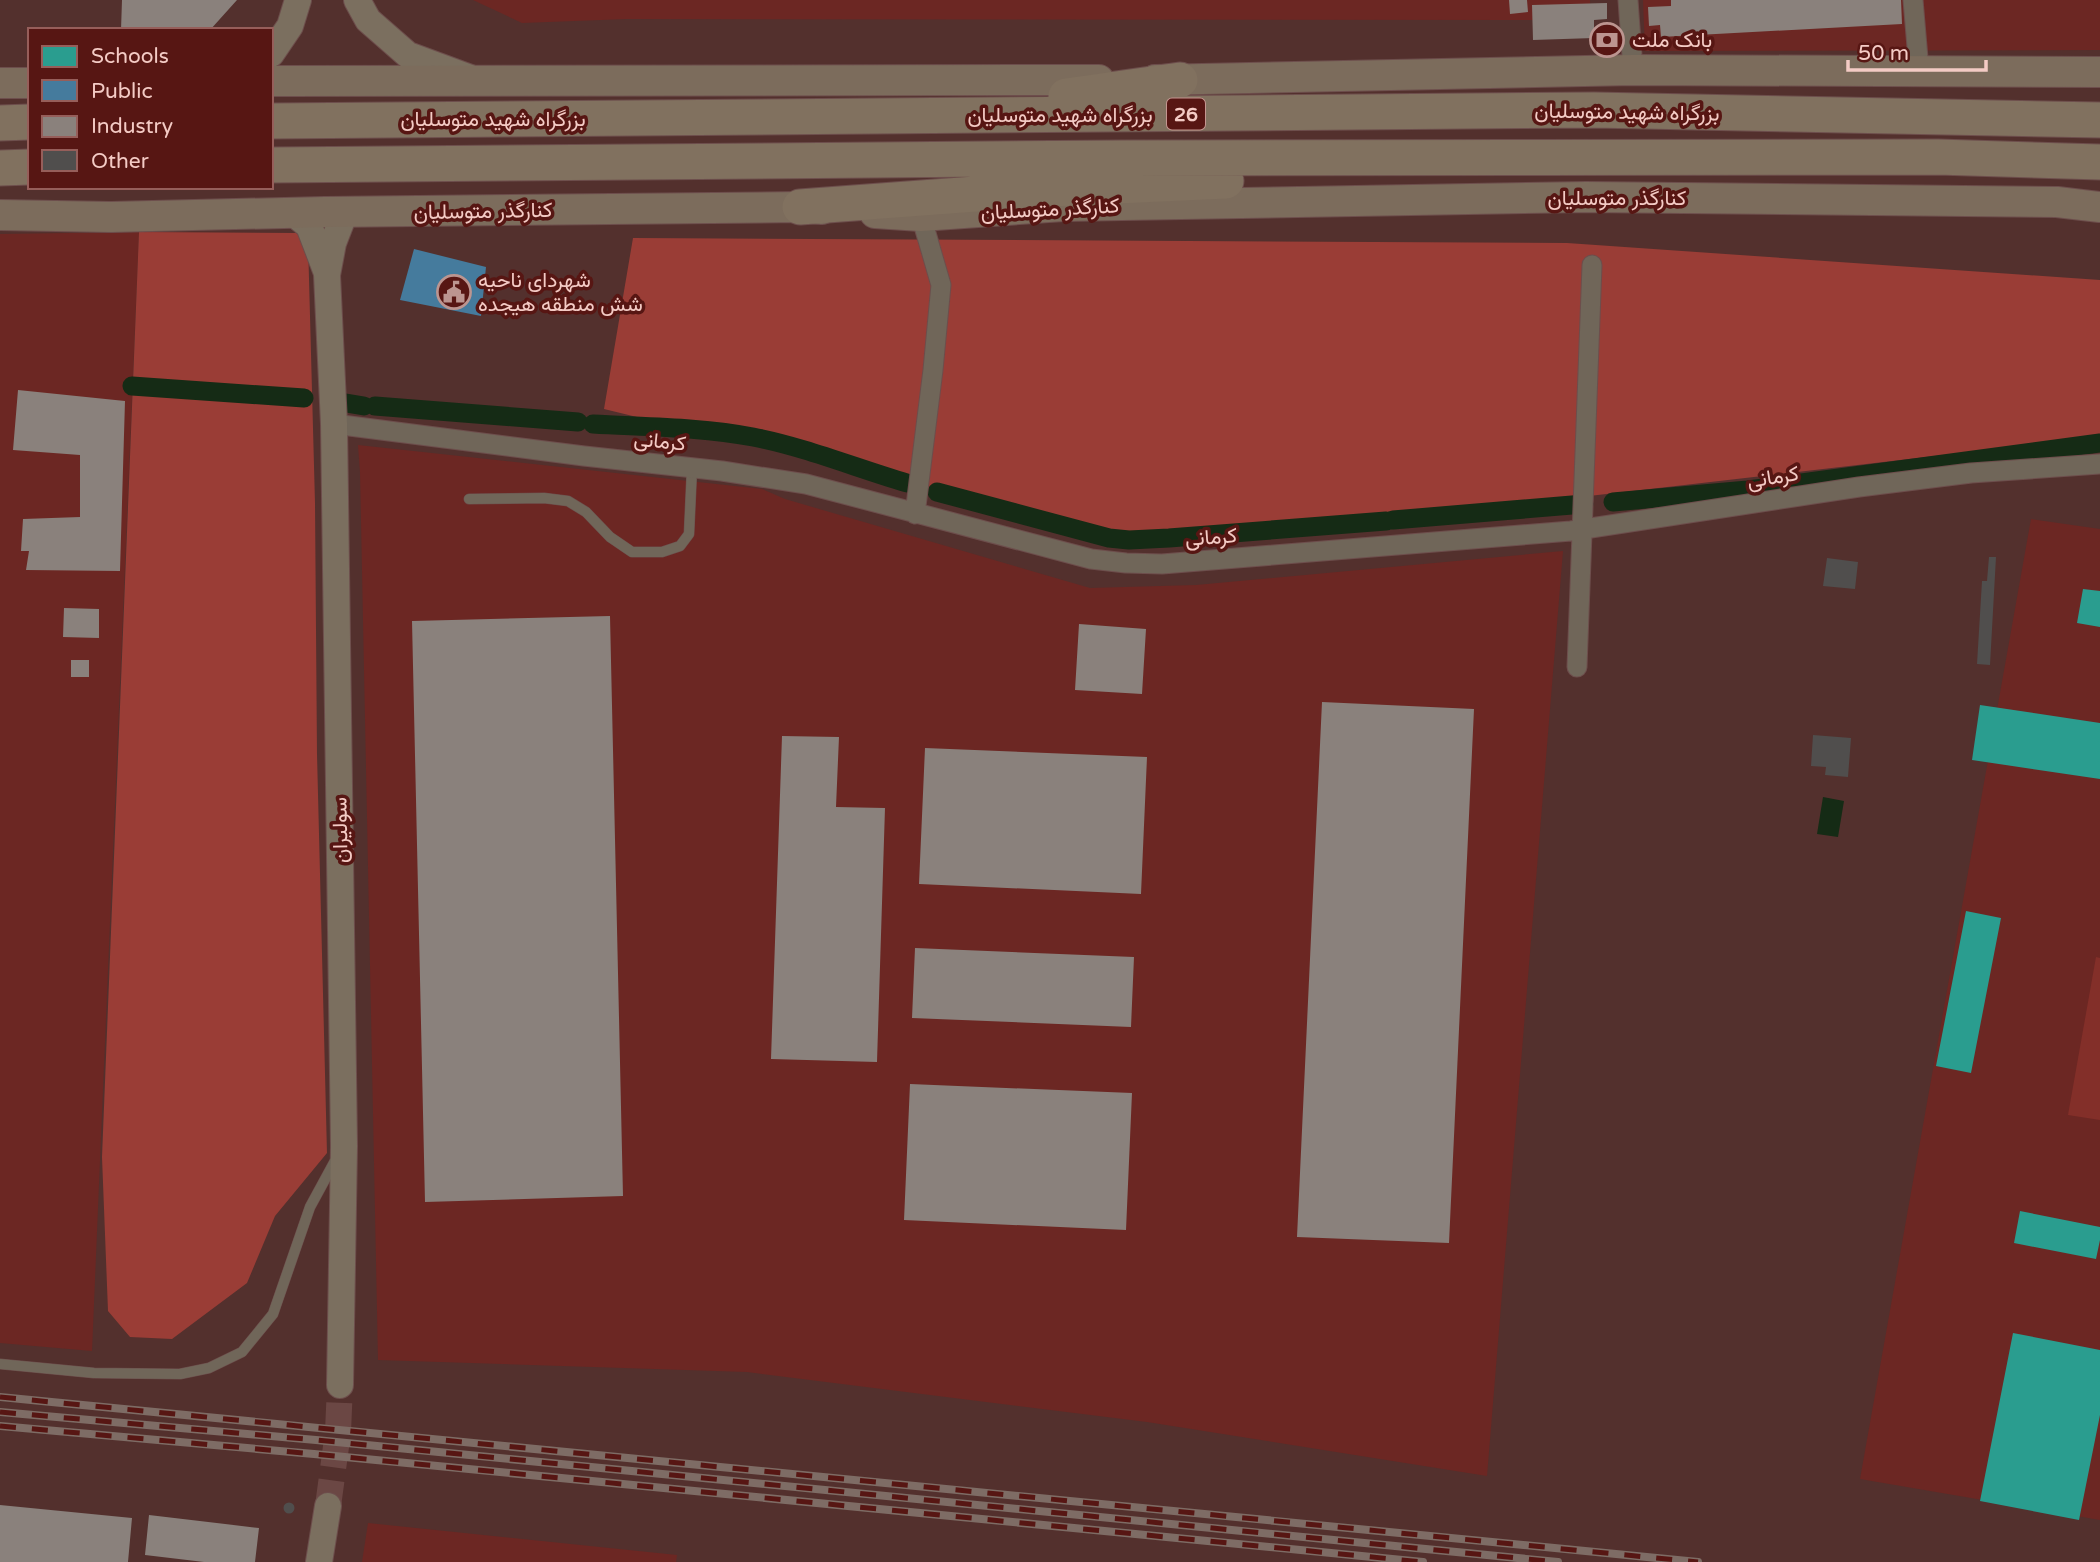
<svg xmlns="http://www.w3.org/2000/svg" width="2100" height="1562" font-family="'Varela Round',Vazirmatn,sans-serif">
<rect width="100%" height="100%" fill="#53302d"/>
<!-- built -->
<path fill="#6c2723" d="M473,0H1590L1591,20L627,19L522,23Z
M1643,0H2100V50L1645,51Z
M139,232L92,1351L0,1343V234Z
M358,445L762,489L785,499L1090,588L1196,585L1563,551L1487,1476L1147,1422L747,1372L378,1360L360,472Z
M2031,519L2100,529V1520L1860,1479Z
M368,1523L677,1555L676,1562H362Z"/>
<!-- green -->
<path fill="#832f29" d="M2096,957L2100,958V1120L2068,1115Z"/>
<!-- forest -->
<path fill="#9a3d36" d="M139,232L296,233L308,241L315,503L317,754L327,1153L275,1216L247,1283L172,1339L130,1337L108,1311L102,1157Z
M633,238L1567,243L2100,280V437L1589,496L1126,536L604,409Z"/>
<!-- water -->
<path fill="#152b15" d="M1823,797L1844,801L1838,837L1817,834Z"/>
<!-- schools -->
<path fill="#2a9d8f" d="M2083,589L2100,591V627L2077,623Z
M1980,705L2100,723V779L1972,760Z
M1966,911L2001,918L1971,1073L1936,1066Z
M2020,1211L2100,1227V1240L2096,1259L2014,1243Z
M2013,1333L2100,1350V1415L2079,1520L1980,1501Z"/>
<!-- public -->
<path fill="#457b9d" d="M414,249L486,267L481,316L400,300Z"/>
<!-- industry -->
<path fill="#8a817c" d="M122,0H237L210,30H121Z
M1509,0H1527L1528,12L1510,14Z
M1671,0H1901L1902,24L1661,37L1660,25L1649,26L1648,7L1671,6Z
M1607,3V19L1594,20V38L1533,40L1532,5Z
M18,390L125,401L120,571L26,570L29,551H21L23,519L80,517V455L13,450Z
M64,608L99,609V638L63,637Z
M610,616L623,1196L425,1202L412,621Z
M1079,624L1146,629L1142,694L1075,690Z
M71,660H89V677H71Z
M1322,702L1474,709L1449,1243L1297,1237Z
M782,736L839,737L836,807L885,808L877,1062L771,1059Z
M925,748L1147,757L1141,894L919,884Z
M915,948L1134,957L1131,1027L912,1018Z
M910,1084L1132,1093L1126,1230L904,1220Z
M0,1505L132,1518L128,1562H0Z
M149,1515L259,1528L255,1562H204L145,1555Z"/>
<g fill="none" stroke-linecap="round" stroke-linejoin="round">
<!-- canal -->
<path stroke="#152b15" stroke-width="19" d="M132,386L304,398
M346,403L364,406
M375,406L578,422
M593,424C646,427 701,427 753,437C805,447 856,468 907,483
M937,492L1109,538L1129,540L1169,538L1386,521
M1613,502L1748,490L2100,443
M1393,520L1584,504"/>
</g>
<!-- building -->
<path fill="#504e4d" d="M1989,557H1996L1990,665L1977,664L1982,581H1987Z
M1827,558L1858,562L1855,589L1823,586Z
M1813,735L1851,738L1848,777L1825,775L1826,767L1811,766Z
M283.5 1508a5.5 5.5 0 1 1 11 0a5.5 5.5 0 1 1-11 0Z"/>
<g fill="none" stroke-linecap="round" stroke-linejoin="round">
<!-- secondary-tunnel -->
<path stroke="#6b4744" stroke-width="26" stroke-dasharray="26 13" stroke-linecap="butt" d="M328,1506L338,1432L340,1385"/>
<!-- lane casing -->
<g stroke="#6d4e4c" stroke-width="11">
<path id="lane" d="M469,499L544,498L568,501L586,512L610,537L632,552H662L680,546L689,534L692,468
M0,1364L94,1373L180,1374L209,1368L242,1352L273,1314L310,1207L335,1161"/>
</g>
<!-- street casing -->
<g stroke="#6d4e4c" stroke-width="21">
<path id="street" d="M1628,0L1633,70
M1913,0L1919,70
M334,424L584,456L722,471L806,484L1091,559L1126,563L1162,564L1571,531L1859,487L1971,473L2100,464
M915,514L933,370L941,285L921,216
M1577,667L1592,265"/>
</g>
<!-- secondary casing -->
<g stroke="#6d4e4c" stroke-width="28">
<path id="secondary" d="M357,0L368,20L408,55L473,79
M271,54L290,26L298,0
M293,213L309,226L327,273
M340,1385L344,1146L334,424L327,275L333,243L345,212
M319,1562L328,1506"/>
</g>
<!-- primary casing -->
<g stroke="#6d4e4c" stroke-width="32">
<path id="primary" d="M1155,80L1633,70L2100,72
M271,81L1099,80
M0,83H30
M875,213L921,216L1063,206L1586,197L2057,202L2100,207
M0,215L111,217L325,212L800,207L822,209"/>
</g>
<!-- highway casing -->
<g stroke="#6d4e4c" stroke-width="37">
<path id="highway" d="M1066,96L1180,80
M271,121L1594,110L2100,120
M0,123L30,122
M271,165L1122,158L1938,157L2100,162
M0,168L30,167
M800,207L1030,190L1226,181"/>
</g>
<!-- lane -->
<use href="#lane" stroke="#706659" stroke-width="10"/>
<!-- street -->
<use href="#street" stroke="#706659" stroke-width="19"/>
<!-- secondary -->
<use href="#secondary" stroke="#7b6f5f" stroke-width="26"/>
<!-- primary -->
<use href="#primary" stroke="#7c6c5c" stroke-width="30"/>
<!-- highway -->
<use href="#highway" stroke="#81715f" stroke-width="35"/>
<!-- rail casing -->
<g stroke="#7e6c65" stroke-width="8">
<path id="rail" d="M0,1397L1698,1562
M0,1412L316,1440L1558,1562
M0,1426L314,1454L1423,1562"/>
</g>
<!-- rail -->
<use href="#rail" stroke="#571613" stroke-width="5" stroke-dasharray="16" stroke-linecap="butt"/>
</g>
<!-- icons -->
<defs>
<g id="bank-ring" transform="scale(1.75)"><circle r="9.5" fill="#571613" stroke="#bc9590" stroke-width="1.5"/><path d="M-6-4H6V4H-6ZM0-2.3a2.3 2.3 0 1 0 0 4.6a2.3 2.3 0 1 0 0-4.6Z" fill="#bc9590"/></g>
<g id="civic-ring" transform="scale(1.75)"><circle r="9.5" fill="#571613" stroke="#bc9590" stroke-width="1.5"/><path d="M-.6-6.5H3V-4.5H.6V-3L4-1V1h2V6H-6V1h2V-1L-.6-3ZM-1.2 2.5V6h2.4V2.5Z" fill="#bc9590"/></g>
</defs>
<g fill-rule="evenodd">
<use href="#bank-ring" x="1607" y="40"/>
<use href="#civic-ring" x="454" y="292"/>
</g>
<g text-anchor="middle" stroke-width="7" stroke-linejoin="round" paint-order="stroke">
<!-- shield labels -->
<rect fill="#571613" stroke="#c59590" stroke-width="2" x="1167" y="98.5" width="38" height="31" rx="5"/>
<g font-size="19" font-weight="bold" fill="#f4cbc5">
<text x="1186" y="121">26</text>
</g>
<!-- poi labels -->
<g font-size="21" fill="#f4cbc5" stroke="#571613" text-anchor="start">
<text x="1632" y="47">بانک ملت</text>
<text x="478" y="287">شهردای ناحیه<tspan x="478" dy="24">شش منطقه هیجده</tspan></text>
</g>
<!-- street labels -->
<g font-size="21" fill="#f4cbc5" stroke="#571613">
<text transform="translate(1627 112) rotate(1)" y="7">بزرگراه شهید متوسلیان</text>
<text x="1060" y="122">بزرگراه شهید متوسلیان</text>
<text x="493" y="126">بزرگراه شهید متوسلیان</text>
<text x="1617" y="205">کنارگذر متوسلیان</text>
<text transform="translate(1050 209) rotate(-3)" y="7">کنارگذر متوسلیان</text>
<text transform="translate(483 211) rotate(-1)" y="7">کنارگذر متوسلیان</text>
<text transform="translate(660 441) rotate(6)" y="7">کرمانی</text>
<text transform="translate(1773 477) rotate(-9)" y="7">کرمانی</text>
<text transform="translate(1211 537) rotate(-4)" y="7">کرمانی</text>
<text transform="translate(340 830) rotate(-91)" y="7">سولیران</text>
</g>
</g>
<!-- legend -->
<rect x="28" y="28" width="245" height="161" fill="#571613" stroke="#965e5a" stroke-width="2"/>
<rect x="42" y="46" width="35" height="21" fill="#2a9d8f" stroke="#965e5a" stroke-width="2"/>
<text x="91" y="63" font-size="21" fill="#f4cbc5">Schools</text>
<rect x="42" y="80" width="35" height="21" fill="#457b9d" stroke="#965e5a" stroke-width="2"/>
<text x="91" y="98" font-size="21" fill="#f4cbc5">Public</text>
<rect x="42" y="116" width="35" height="21" fill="#8a817c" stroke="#965e5a" stroke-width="2"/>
<text x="91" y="133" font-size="21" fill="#f4cbc5">Industry</text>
<rect x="42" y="150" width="35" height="21" fill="#504e4d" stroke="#965e5a" stroke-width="2"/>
<text x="91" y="168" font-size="21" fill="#f4cbc5">Other</text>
<!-- scale -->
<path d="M1848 60v10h138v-10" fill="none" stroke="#f4cbc5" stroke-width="3.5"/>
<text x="1858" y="60" font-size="21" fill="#f4cbc5" stroke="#571613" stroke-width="5" paint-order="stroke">50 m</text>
</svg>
